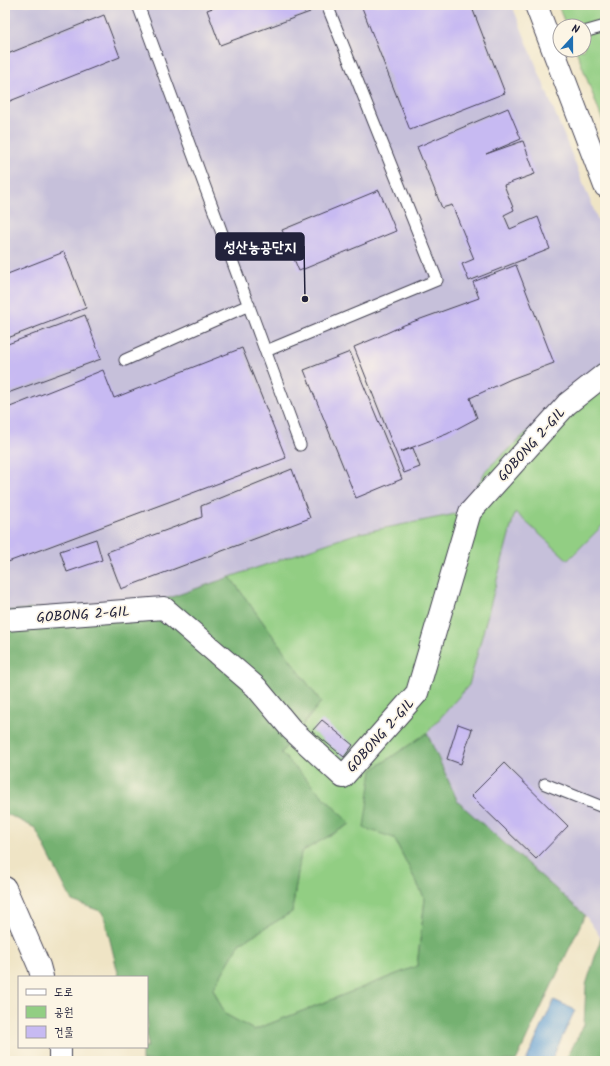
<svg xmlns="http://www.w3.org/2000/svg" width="610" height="1066" font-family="Kalam,'Poor Story',sans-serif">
<rect width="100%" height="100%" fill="#fcf5e5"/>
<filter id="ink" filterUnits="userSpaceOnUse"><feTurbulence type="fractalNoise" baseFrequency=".025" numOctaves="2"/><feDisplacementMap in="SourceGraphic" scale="8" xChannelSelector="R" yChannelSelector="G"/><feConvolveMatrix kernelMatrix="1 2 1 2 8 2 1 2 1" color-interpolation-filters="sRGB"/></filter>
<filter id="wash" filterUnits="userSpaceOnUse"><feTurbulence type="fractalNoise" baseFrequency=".012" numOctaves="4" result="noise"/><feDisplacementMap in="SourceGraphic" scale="16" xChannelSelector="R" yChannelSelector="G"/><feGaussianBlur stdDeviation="0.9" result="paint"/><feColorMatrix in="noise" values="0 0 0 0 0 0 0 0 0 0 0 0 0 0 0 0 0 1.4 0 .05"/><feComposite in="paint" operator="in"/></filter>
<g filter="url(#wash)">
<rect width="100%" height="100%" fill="#efe4c5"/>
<!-- industrial -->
<path fill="#c6c0da" d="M5,5H512L605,238V360L486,470L464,510L451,515L355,534L160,601L5,611Z
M515,512L568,560L605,523V941L601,938L585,915L458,802L427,733L469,685Z"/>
<!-- green -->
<path fill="#92ce83" stroke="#5a785f" d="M558,5H605V127L576,50H584V26H566Z
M605,360V523L568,560L515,512L469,685L427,733L372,770L394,838L425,899L417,966L254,1030L225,1014L213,989L240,943L292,912L301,852L350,824L280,753L321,702L230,577L355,534L451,515L464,511L486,470Z"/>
<!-- forest -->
<path fill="#75b171" stroke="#4c6a56" d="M230,577L321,702L281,753L350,824L301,852L292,912L240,943L213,989L225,1014L254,1030L417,966L425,899L394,838L364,828L372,770L427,733L458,802L585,915L516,1061H142V1047H147V977H119L103,912L72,901L35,828L5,813V611L160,601Z
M601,938L605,941V1061H565L584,1025L586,985Z"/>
<!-- water -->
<path fill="#63a0d4" stroke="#426188" d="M554,1000L575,1010L551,1061H526Z"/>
<g id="blocks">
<!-- building -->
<path fill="#c7baf2" d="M221,5H307L310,12L220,45L207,10Z
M361,5H471L505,93L410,130Z
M104,15L120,57L5,103V55Z
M508,108L521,139L486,154L523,141L535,174L504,185L514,210L504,215L510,229L538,217L550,249L469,281L462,264L474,259L452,205L442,208L417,147Z
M379,190L396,231L299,271L282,230Z
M64,252L86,308L5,339V275Z
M516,265L554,363L511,379L470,398L477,418L447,434L400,452L413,448L420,467L404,473L354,347L378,337L404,325L479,298L473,282Z
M85,315L101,359L5,394V345Z
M242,348L286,458L8,562L5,555V409L103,370L114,398Z
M350,352L402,479L356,498L304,370Z
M292,469L310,518L121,589L107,552L202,517L201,506Z
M96,539L102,560L67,572L60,551Z
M322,720L353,745L344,757L312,731Z
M458,724L472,729L461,764L447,759Z
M504,763L568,826L536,859L471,796Z"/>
</g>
</g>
<g filter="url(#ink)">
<use href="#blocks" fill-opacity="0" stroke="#413f50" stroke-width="1"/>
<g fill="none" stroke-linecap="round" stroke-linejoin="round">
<!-- lane casing -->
<g stroke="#413f50" stroke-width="13">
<path id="lane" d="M138,5L300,445
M584,32L605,26
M266,351L437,280L327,5
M125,360L249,305
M545,784L605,808"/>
</g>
<!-- street casing -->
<g stroke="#413f50" stroke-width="24">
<path id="street" d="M5,620L164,608L256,687L291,729L343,777L417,693L470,512L567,404L605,374
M5,888L39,966L42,977
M60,1061V1047"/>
</g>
<!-- secondary casing -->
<g stroke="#413f50" stroke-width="24">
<path id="secondary" d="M536,5L605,186"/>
</g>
<!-- lane -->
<use href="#lane" stroke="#fff" stroke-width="11"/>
<!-- street -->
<use href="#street" stroke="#fff" stroke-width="22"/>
<!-- secondary -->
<use href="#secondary" stroke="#fff" stroke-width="22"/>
</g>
</g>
<g text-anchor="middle" stroke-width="3.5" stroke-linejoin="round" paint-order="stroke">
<!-- street labels -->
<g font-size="14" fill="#22223b" stroke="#fcf5e5">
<text transform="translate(531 444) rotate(-48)" y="5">GOBONG 2-GIL</text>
<text transform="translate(83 614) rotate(-4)" y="5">GOBONG 2-GIL</text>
<text transform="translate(380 735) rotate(-48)" y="5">GOBONG 2-GIL</text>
</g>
</g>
<!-- callouts -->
<path fill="none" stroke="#22223b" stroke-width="1.5" d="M305 299L304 246"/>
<circle fill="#22223b" stroke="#fcf5e5" stroke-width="1.5" cx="305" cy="299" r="4"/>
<rect fill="#22223b" stroke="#22223b" stroke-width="1.5" x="216" y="233" width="88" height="27" rx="4"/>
<g font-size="15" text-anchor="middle" font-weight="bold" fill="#fff">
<text x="260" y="252">성산농공단지</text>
</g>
<!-- margin -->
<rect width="610" height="1066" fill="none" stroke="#fcf5e5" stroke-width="20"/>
<!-- legend -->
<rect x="18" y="976" width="130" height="72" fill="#fcf5e5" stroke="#a5a1a1"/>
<rect x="26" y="989" width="20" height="6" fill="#ffffff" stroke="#a5a1a1"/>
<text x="54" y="996" font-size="12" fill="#22223b">도로</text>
<rect x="26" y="1006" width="20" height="12" fill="#92ce83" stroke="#a5a1a1"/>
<text x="54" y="1016" font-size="12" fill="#22223b">공원</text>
<rect x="26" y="1026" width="20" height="12" fill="#c7baf2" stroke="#a5a1a1"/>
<text x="54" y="1036" font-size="12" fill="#22223b">건물</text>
<!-- north arrow -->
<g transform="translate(572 38) rotate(21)"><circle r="19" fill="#fcf5e5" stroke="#a5a1a1"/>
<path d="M0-3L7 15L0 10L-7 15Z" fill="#1f6fb2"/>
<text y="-6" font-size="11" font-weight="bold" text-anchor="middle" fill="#22223b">N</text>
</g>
</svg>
